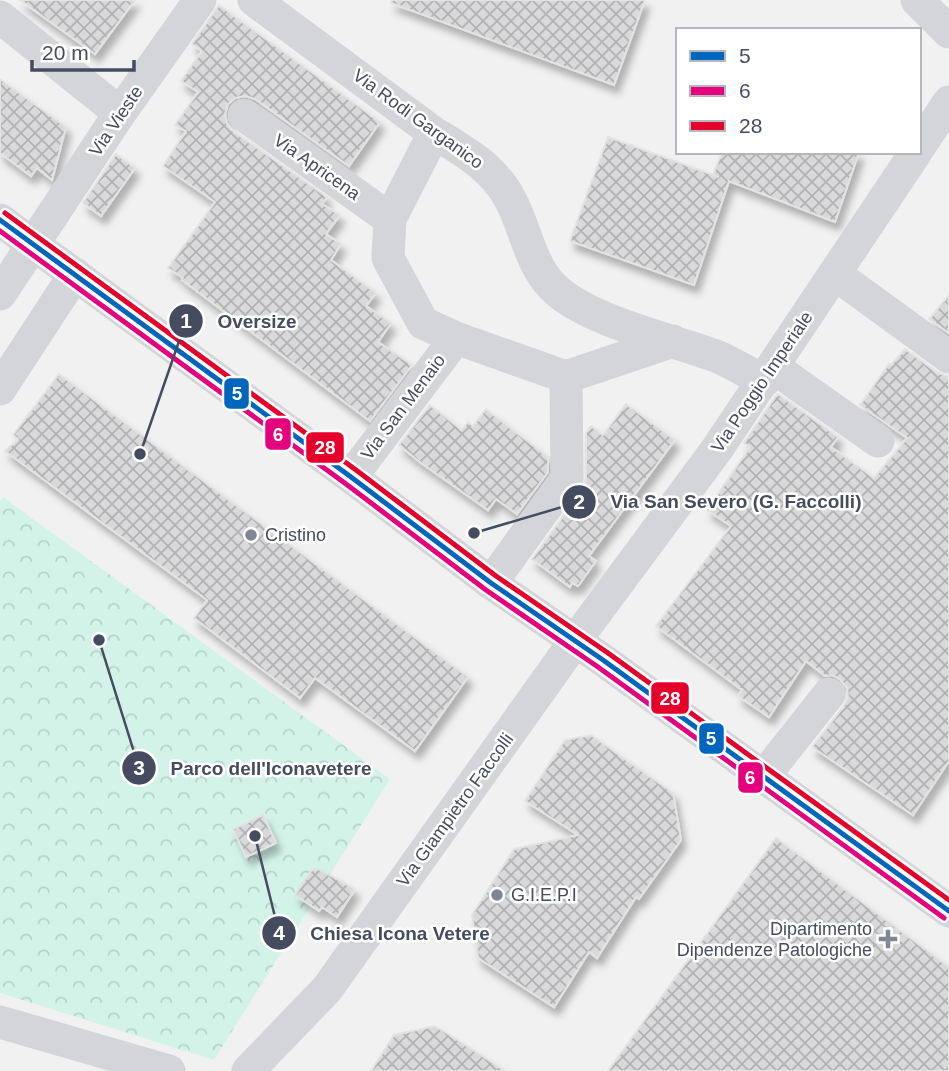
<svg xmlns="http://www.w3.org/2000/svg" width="949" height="1071" font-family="Helvetica,sans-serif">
<defs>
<pattern id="park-crowns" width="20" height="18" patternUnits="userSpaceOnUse" patternTransform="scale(1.75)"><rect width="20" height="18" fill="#d3f3e9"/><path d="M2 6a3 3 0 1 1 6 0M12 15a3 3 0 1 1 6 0" fill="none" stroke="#b6d2ca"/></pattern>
<pattern id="building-cross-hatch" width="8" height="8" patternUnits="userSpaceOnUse" patternTransform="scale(1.75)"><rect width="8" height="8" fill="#d9d9db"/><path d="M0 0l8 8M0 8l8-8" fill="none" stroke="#b2b2b5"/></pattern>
<filter id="shadow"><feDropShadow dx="4.5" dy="8" stdDeviation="3.5" flood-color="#0004"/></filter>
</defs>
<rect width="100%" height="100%" fill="#f2f1f1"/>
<!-- park -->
<path fill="url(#park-crowns)" d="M3,497L390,779L214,1060L0,993V501Z"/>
<!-- building -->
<path fill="url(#building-cross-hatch)" stroke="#e3e3e4" stroke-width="2" filter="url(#shadow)" d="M20,0H135L95,54Z
M392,0H645L614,85L391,3Z
M219,5L380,122L349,166L255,99L245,96L235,98L228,104L225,114L227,124L233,131L327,197L322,204L340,215L326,234L341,244L331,260L376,293L366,306L391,323L378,342L412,365L370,421L182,280L183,278L168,268L215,202L163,166L186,131L175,125L198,92L181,81L202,51L192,44Z
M0,79L66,127L52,180L37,168L31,176L0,153Z
M608,137L719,177L713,175L722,152H859L835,222L729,181L694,285L570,241Z
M116,154L135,168L101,216L83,203Z
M949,295V333L929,319Z
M905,349L938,373L949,376V761L913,815L812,747L844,706L848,697L847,688L840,679L832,675L825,676L806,661L769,717L738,696L742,690L656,626L731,526L707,510L750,447L744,443L776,396L778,394L838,437L831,447L874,478L907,438L860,405L889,364L891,365Z
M59,374L468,677L415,751L315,678L300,698L194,618L207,600L5,451L18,439L13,435Z
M626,404L675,440L589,556L596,561L578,586L572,583L570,587L532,559L583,489L586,478V433L591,426L603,435Z
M430,405L462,430L468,422L473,426L486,409L548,457V472L517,514L496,499L488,510L421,463L399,445Z
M591,735L673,793L681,840L639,899L636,897L597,958L589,952L554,1007L478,958L472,915L514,849L578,835L525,801L565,740Z
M263,815L276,843L246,857L233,829Z
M776,838L949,967V1071H608Z
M313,868L316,870L317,868L355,889L337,917L322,907L319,911L295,895Z
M435,1026L467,1046L505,1071H371L394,1035Z"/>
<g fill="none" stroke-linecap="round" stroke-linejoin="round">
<!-- minor -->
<path stroke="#d3d5d9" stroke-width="33" d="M254,0L434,133C463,150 494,168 510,199C525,226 529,261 551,285C583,320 670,339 716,356C733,363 748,373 764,381
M917,0L949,32
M0,17L120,113
M244,115L390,219
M434,133L390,219L388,258L423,323L456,338L566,377L673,341
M919,147L949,102
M0,220L351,477L491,583L603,660L949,911
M835,274L949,357
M0,294L120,113L200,0
M773,367L878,441
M0,389L75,274
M351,477L456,338
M491,583L567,478L566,377
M764,776L829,694
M0,1022L169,1071
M248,1071L327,989L575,641L717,449L916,152"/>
<!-- bus-1 casing -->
<g stroke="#fff" stroke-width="10">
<path id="bus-1" d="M0,220L351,477L491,583L603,660L949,911"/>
</g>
<!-- bus-2 casing -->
<g stroke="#fff" stroke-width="10">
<path id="bus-2" d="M0,231L346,484L486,590L598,667L944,918"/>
</g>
<!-- bus-3 casing -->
<g stroke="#fff" stroke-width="10">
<path id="bus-3" d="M5,213L356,470L496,576L608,653L949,900"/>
</g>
<!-- bus-1 -->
<use href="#bus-1" stroke="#0065bd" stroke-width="5"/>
<!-- bus-2 -->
<use href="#bus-2" stroke="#e5007d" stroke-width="5"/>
<!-- bus-3 -->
<use href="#bus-3" stroke="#e4002b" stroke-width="5"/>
</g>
<!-- markers -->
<g fill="#828693" stroke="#fff" stroke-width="2.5">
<circle cx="251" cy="535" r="7"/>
<circle cx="497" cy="895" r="7"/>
<path d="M884.5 928.5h7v7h7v7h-7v7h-7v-7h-7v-7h7z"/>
</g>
<g text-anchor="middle" stroke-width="5" stroke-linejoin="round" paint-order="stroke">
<!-- street labels -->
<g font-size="18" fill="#464c60" stroke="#fff">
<text transform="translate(418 119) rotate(36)" y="6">Via Rodi Garganico</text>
<text transform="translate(116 121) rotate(-56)" y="6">Via Vieste</text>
<text transform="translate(317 167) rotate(35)" y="6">Via Apricena</text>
<text transform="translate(762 382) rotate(-56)" y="6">Via Poggio Imperiale</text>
<text transform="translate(403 407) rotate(-53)" y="6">Via San Menaio</text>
<text transform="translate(455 810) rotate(-54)" y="6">Via Giampietro Faccolli</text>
</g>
<!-- poi labels -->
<g font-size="18" fill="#464c60" stroke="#fff" text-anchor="start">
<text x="265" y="541">Cristino</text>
<text x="511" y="901">G.I.E.P.I</text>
<text x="872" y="935" text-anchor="end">Dipartimento<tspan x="872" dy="21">Dipendenze Patologiche</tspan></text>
</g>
</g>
<!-- callouts -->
<path fill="none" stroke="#464c60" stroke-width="2.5" d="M140 454L186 321M474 533L579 502M99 640L139 768M255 836L279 933"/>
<g fill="#464c60" stroke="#fff" stroke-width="2.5">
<circle cx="140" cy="454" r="7"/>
<circle cx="474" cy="533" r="7"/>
<circle cx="99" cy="640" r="7"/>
<circle cx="255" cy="836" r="7"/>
<circle cx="186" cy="321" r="18"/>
<circle cx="579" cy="502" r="18"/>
<circle cx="139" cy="768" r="18"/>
<circle cx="279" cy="933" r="18"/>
</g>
<g font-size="21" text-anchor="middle" font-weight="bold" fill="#fff">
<text x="186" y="328">1</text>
<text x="579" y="509">2</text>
<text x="139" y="775">3</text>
<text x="279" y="940">4</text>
</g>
<g font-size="19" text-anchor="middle" font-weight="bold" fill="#464c60" stroke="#fff" stroke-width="5" stroke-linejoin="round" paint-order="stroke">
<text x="257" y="328">Oversize</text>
<text x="736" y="508">Via San Severo (G. Faccolli)</text>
<text x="271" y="775">Parco dell'Iconavetere</text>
<text x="400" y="940">Chiesa Icona Vetere</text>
</g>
<g stroke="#fff" stroke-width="2.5">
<rect x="223" y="377" width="27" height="33" rx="7" fill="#0065bd"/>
<rect x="264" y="417" width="28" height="34" rx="7" fill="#e5007d"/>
<rect x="305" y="431" width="40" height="33" rx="7" fill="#e4002b"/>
<rect x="650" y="681" width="40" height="34" rx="7" fill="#e4002b"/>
<rect x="698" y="722" width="27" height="33" rx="7" fill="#0065bd"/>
<rect x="737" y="761" width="27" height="33" rx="7" fill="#e5007d"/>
</g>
<g font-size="19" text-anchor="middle" font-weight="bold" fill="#fff">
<text x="237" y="400">5</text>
<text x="278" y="441">6</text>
<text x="325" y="454">28</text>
<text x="670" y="705">28</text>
<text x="711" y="745">5</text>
<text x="750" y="784">6</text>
</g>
<!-- legend -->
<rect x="676" y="28" width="245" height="126" fill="#ffffff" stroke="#b5b7bf" stroke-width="2"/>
<rect x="690" y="51" width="35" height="10" fill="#0065bd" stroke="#b5b7bf" stroke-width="2"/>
<text x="739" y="63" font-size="21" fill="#464c60">5</text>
<rect x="690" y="86" width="35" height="10" fill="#e5007d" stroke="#b5b7bf" stroke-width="2"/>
<text x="739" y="98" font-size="21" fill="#464c60">6</text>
<rect x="690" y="121" width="35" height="10" fill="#e4002b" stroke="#b5b7bf" stroke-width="2"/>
<text x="739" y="133" font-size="21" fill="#464c60">28</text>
<!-- scale -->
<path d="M32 60v10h102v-10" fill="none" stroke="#464c60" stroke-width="3.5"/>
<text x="42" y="60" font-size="21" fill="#464c60" stroke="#ffffff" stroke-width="5" paint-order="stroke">20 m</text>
</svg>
